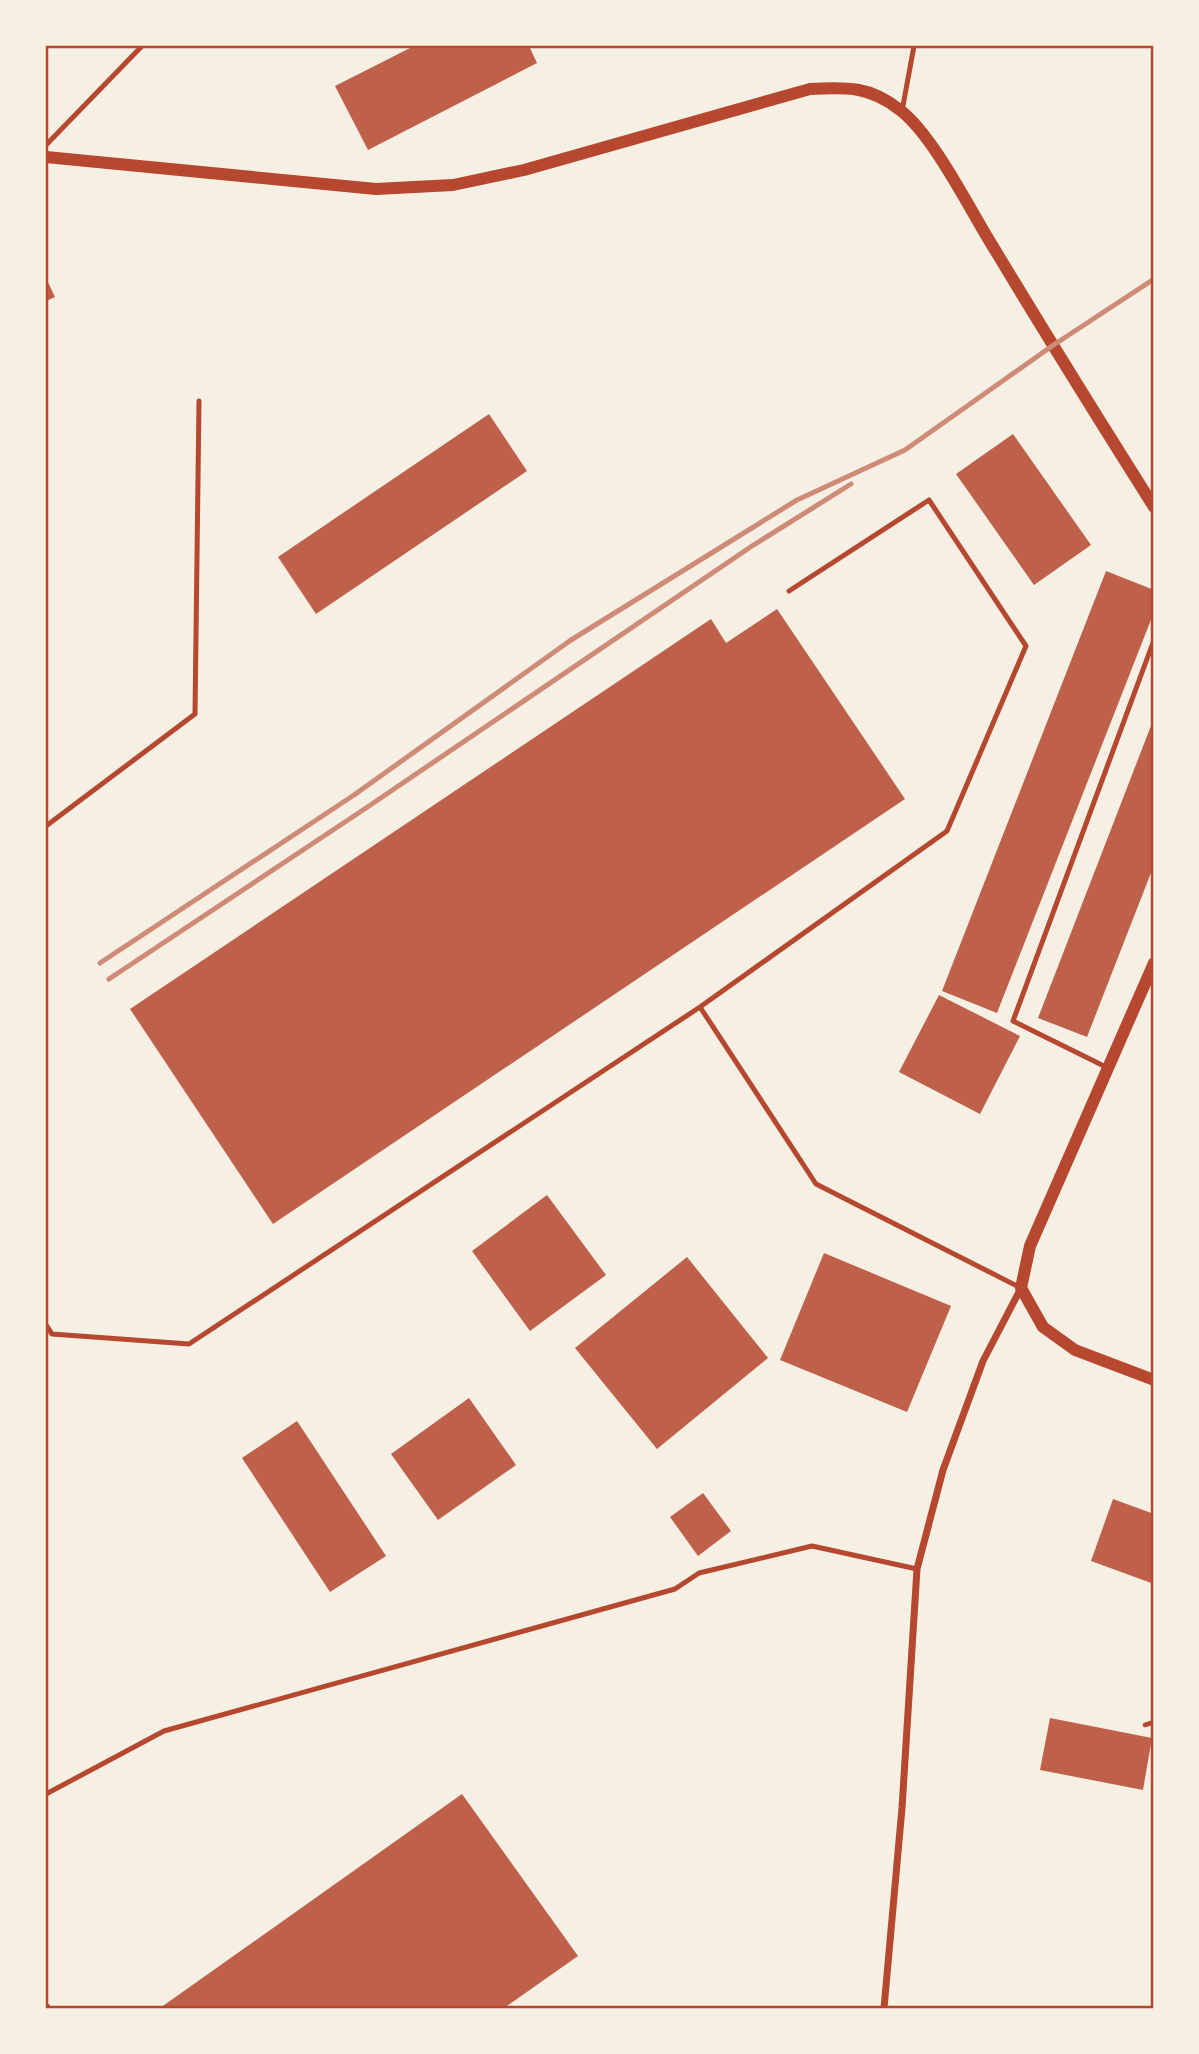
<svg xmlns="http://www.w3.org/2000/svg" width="1199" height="2054" font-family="'Fira Sans Condensed',sans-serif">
<rect width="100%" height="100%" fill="#f6efe4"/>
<!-- building -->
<path fill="#bf614a" d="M414,46H529L537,63L368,150L335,86Z
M46,278L55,297L46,301Z
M489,414L527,471L316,614L278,557Z
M1013,434L1091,545L1034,585L956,474Z
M1106,571L1154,590V612L997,1013L942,991Z
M777,609L905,799L273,1224L130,1009L711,619L726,643Z
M1154,718V865L1087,1037L1038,1018Z
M939,995L1020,1036L980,1114L899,1072Z
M547,1195L606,1275L530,1331L472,1251Z
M824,1253L951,1306L907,1412L780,1360Z
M687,1257L768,1358L657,1449L575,1348Z
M469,1398L516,1465L438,1520L391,1454Z
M297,1421L386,1556L330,1592L242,1458Z
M703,1493L731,1531L698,1556L670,1517Z
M1113,1499L1154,1514V1584L1091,1561Z
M1050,1718L1152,1738L1143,1790L1040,1770Z
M462,1794L578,1956L504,2008H160Z"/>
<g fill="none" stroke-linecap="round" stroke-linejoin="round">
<!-- path -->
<path stroke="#b5482f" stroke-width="4.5" d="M1145,1725L1154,1722"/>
<!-- service -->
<path stroke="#b5482f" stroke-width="5" d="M902,111L914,46
M46,145L142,46
M46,826L195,714L199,401
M700,1007L947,831L1026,646L929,500L789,591
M1106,1067L1013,1021L1154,640
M46,1325L52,1334L189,1344L700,1007L816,1184L1021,1288
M46,1794L164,1731L675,1589L699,1573L812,1546L917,1569
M46,2005L49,2008"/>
<!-- minor -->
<path stroke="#b5482f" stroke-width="7" d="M884,2008L902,1808L917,1569L943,1470L983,1361L1021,1288"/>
<!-- tertiary -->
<path stroke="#b5482f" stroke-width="12" d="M46,157L376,189L453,185L524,170L810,89C847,87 870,86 900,110C933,135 969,208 992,245C1045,333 1099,420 1154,507
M1154,963L1030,1246L1021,1288L1043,1327L1075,1350L1154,1380"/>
<!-- rail -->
<path stroke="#cf8b77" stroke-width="5" d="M100,963L354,795L571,640L797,500L905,450L1052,346L1154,279
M109,979L366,808L752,546L851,484"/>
</g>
<!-- border -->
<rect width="1199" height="2054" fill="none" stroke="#f6efe4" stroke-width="94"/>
<rect x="47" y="47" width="1105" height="1960" fill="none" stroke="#b5482f" stroke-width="2.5"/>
</svg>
